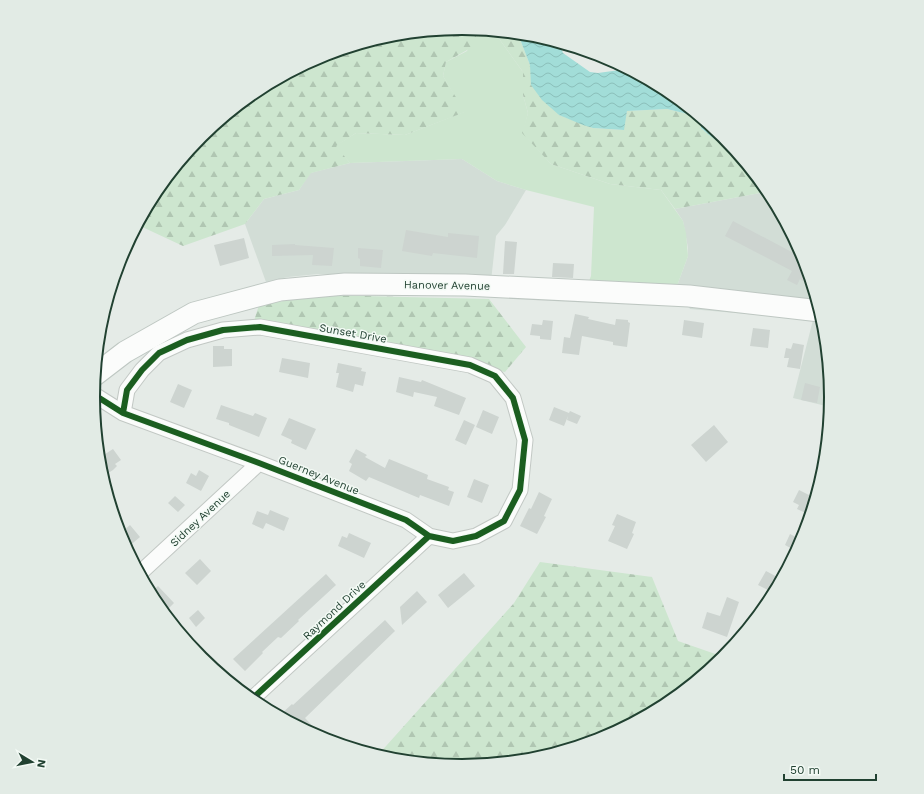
<svg xmlns="http://www.w3.org/2000/svg" width="924" height="794" font-family="'Work Sans',sans-serif">
<defs>
<pattern id="forest-firs" width="22" height="20" patternUnits="userSpaceOnUse"><rect width="22" height="20" fill="#cde6cf"/><path d="M5 1l3.5 6h-7zM16 11l3.5 6h-7z" fill="#b0c6b2"/></pattern>
<pattern id="water-waves" width="16" height="10" patternUnits="userSpaceOnUse"><rect width="16" height="10" fill="#a2ddd8"/><path d="M0 5q4-4 8 0t8 0" fill="none" stroke="#8bbfba"/></pattern>
</defs>
<rect width="100%" height="100%" fill="#e5ebe7"/>
<!-- built -->
<path fill="#d2ddd6" d="M462,159L497,181L526,190L505,225L496,236L491,281L366,275L318,274L288,277L266,282L245,224L264,199L299,190L310,173L350,163Z
M766,188L803,256L824,325L831,397L830,407L793,398L813,320L690,309L677,286L688,256V248L683,221L675,209L760,193Z"/>
<!-- green -->
<path fill="#cde6cf" d="M475,29L496,31L500,40L523,72V95L528,113L523,133L551,164L610,184L661,190L683,221L686,233L688,256L677,286L589,281L591,276L594,207L526,190L497,181L462,159L350,163L335,146L356,133L405,135L464,112L443,76L446,62L467,51L476,30Z"/>
<!-- forest -->
<path fill="url(#forest-firs)" d="M462,28L476,30V45L446,62L443,76L465,112L405,135L356,133L336,146L350,163L311,173L299,190L264,199L245,224L183,246L138,225L155,192L201,136L257,90L321,56L390,35Z
M496,31L518,34L530,65L559,115L593,128L623,130L627,111L667,109L700,117L702,119L701,128L723,146L735,151L766,188L760,193L675,209L661,190L610,184L551,164L522,133L528,113L523,95V72L500,40Z
M321,295L489,299L526,347L505,372L254,321L259,305Z
M540,562L652,577L678,641L724,657L667,704L603,738L534,759L462,766L390,759L378,755L514,603Z"/>
<!-- water -->
<path fill="url(#water-waves)" d="M518,34L534,35L559,43L563,53L590,72L598,73L627,69L667,90L700,117L667,109L627,111L624,130L593,128L583,125L559,115L542,100L531,85L530,65Z
M702,119L723,136L735,151C722,145 712,138 701,128Z"/>
<!-- building -->
<path fill="#cdd4d0" d="M733,221L803,258L808,274L804,282L800,279L797,285L787,280L792,271L725,236Z
M406,230L448,237V233L479,236L477,258L433,253L432,256L402,251Z
M244,238L249,258L220,266L214,245Z
M505,241L517,242L514,274H503Z
M295,244V245L334,248L332,266L312,265L313,255L272,256V245Z
M358,248L383,250L381,268L360,266V259L358,258Z
M553,263L574,264L573,278L552,277Z
M575,314L589,317L588,319L615,325L616,319L628,320V322L630,323L627,347L613,345V342L582,336L579,355L562,353L564,337L570,338Z
M543,320L553,321L551,340L540,339V336L530,335L532,324L542,325Z
M684,320L704,323L702,338L682,335Z
M753,328L770,330L768,348L750,346Z
M793,343L804,345L800,369L787,367L789,358H784L786,348L791,349Z
M213,346H224V349H232V366L213,367Z
M282,358L310,363L308,378L279,372Z
M338,363L362,368L361,371L366,372L363,386L355,384L353,392L336,387L339,373H336Z
M399,377L421,382L422,380L466,398L459,415L434,406L437,397L414,392L413,397L396,392Z
M805,383L820,387L817,403L801,400Z
M178,384L192,390L184,408L170,402Z
M221,405L253,416L255,413L267,418L259,437L229,425V423L216,419Z
M554,407L569,413L570,411L581,416L577,424L567,420L568,416L564,426L549,420Z
M483,410L499,417L492,434L476,427Z
M289,418L316,429L306,450L291,443L292,440L281,435Z
M464,420L475,425L466,445L455,440Z
M714,425L728,442L706,462L691,445Z
M113,449L121,460L115,464L117,466L113,470L102,477L99,458Z
M356,449L367,455L365,457L385,468L389,459L428,475L427,479L449,487L448,490L454,492L449,506L420,495L419,498L369,477L366,481L349,471L352,464L349,462Z
M199,470L209,476L201,491L186,483L191,473L196,476Z
M474,479L489,485L482,503L467,497Z
M799,490L815,498L810,515L797,509L799,505L793,502Z
M539,492L552,499L544,516L546,517L537,534L520,526L529,508L531,509Z
M175,496L185,505L178,512L168,503Z
M270,510L289,518L284,531L266,523L263,529L252,524L257,511L268,515Z
M617,514L636,522L632,533L634,534L627,549L608,541L615,526L612,525Z
M130,525L140,537L127,548L120,534Z
M349,533L371,543L364,558L338,546L342,536L347,538Z
M790,534L802,540L796,551L785,545Z
M200,559L211,571L197,585L185,573Z
M766,571L781,579L774,593L758,585Z
M464,573L475,586L448,608L438,595Z
M326,574L336,585L298,620L299,621L281,638L278,637L262,652L263,653L245,671L233,659Z
M158,586L174,603L164,613L155,602L150,593Z
M417,591L427,602L402,625L400,607Z
M727,597L739,602L727,637L702,628L707,612L720,616Z
M198,610L205,618L196,627L189,618Z
M385,620L395,631L305,718L323,737L322,738L279,716L292,704L293,705Z"/>
<g fill="none" stroke-linecap="round" stroke-linejoin="round">
<!-- minor casing -->
<g stroke="#c2c8c4" stroke-width="17">
<path id="minor" d="M93,394L123,413L259,463L406,520L429,536L453,541L476,536L504,521L520,490L525,440L513,398L495,376L470,365L260,327L223,330L187,340L159,353L142,370L127,390L123,413
M140,573L259,463
M252,699L429,536"/>
</g>
<!-- secondary casing -->
<g stroke="#bec7c2" stroke-width="23">
<path id="secondary" d="M95,375L125,352L194,313L280,290L345,284L465,285L689,296L820,311"/>
</g>
<!-- minor -->
<use href="#minor" stroke="#fbfcfb" stroke-width="15"/>
<!-- secondary -->
<use href="#secondary" stroke="#fbfcfb" stroke-width="21"/>
<!-- cycleway casing -->
<g stroke="#f3faf5" stroke-width="8">
<path id="cycleway" d="M93,394L123,413L259,463L406,520L429,536L453,541L476,536L504,521L520,490L525,440L513,398L495,376L470,365L260,327L223,330L187,340L159,353L142,370L127,390L123,413
M252,699L429,536"/>
</g>
<!-- cycleway -->
<use href="#cycleway" stroke="#1b5e20" stroke-width="6"/>
</g>
<g text-anchor="middle" stroke-width="3" stroke-linejoin="round" paint-order="stroke">
<!-- street labels -->
<g font-size="11" fill="#214131" stroke="#f3faf5">
<text transform="translate(447 285) rotate(1)" y="4">Hanover Avenue</text>
<text transform="translate(353 333) rotate(10)" y="4">Sunset Drive</text>
<text transform="translate(319 475) rotate(22)" y="4">Guerney Avenue</text>
<text transform="translate(200 518) rotate(-43)" y="4">Sidney Avenue</text>
<text transform="translate(334 610) rotate(-43)" y="4">Raymond Drive</text>
</g>
</g>
<!-- crop -->
<path d="M0 0H924V794H0ZM100 397a362 362 0 1 1 724 0a362 362 0 1 1-724 0Z" fill="#e2ebe5" fill-rule="evenodd"/>
<path fill="none" stroke="#214131" stroke-width="2" d="M100 397a362 362 0 1 1 724 0a362 362 0 1 1-724 0Z"/>
<!-- north arrow -->
<g transform="translate(32 762) rotate(100)" stroke="#f3faf5" stroke-width="3" paint-order="stroke">
<path d="M0-3L7 15L0 10L-7 15Z" fill="#214131"/>
<text y="-6" font-size="11" font-weight="bold" text-anchor="middle" fill="#214131">N</text>
</g>
<!-- scale -->
<path d="M784 774v6h92v-6" fill="none" stroke="#214131" stroke-width="2"/>
<text x="790" y="774" font-size="12" fill="#214131" stroke="#f3faf5" stroke-width="3" paint-order="stroke">50 m</text>
</svg>
